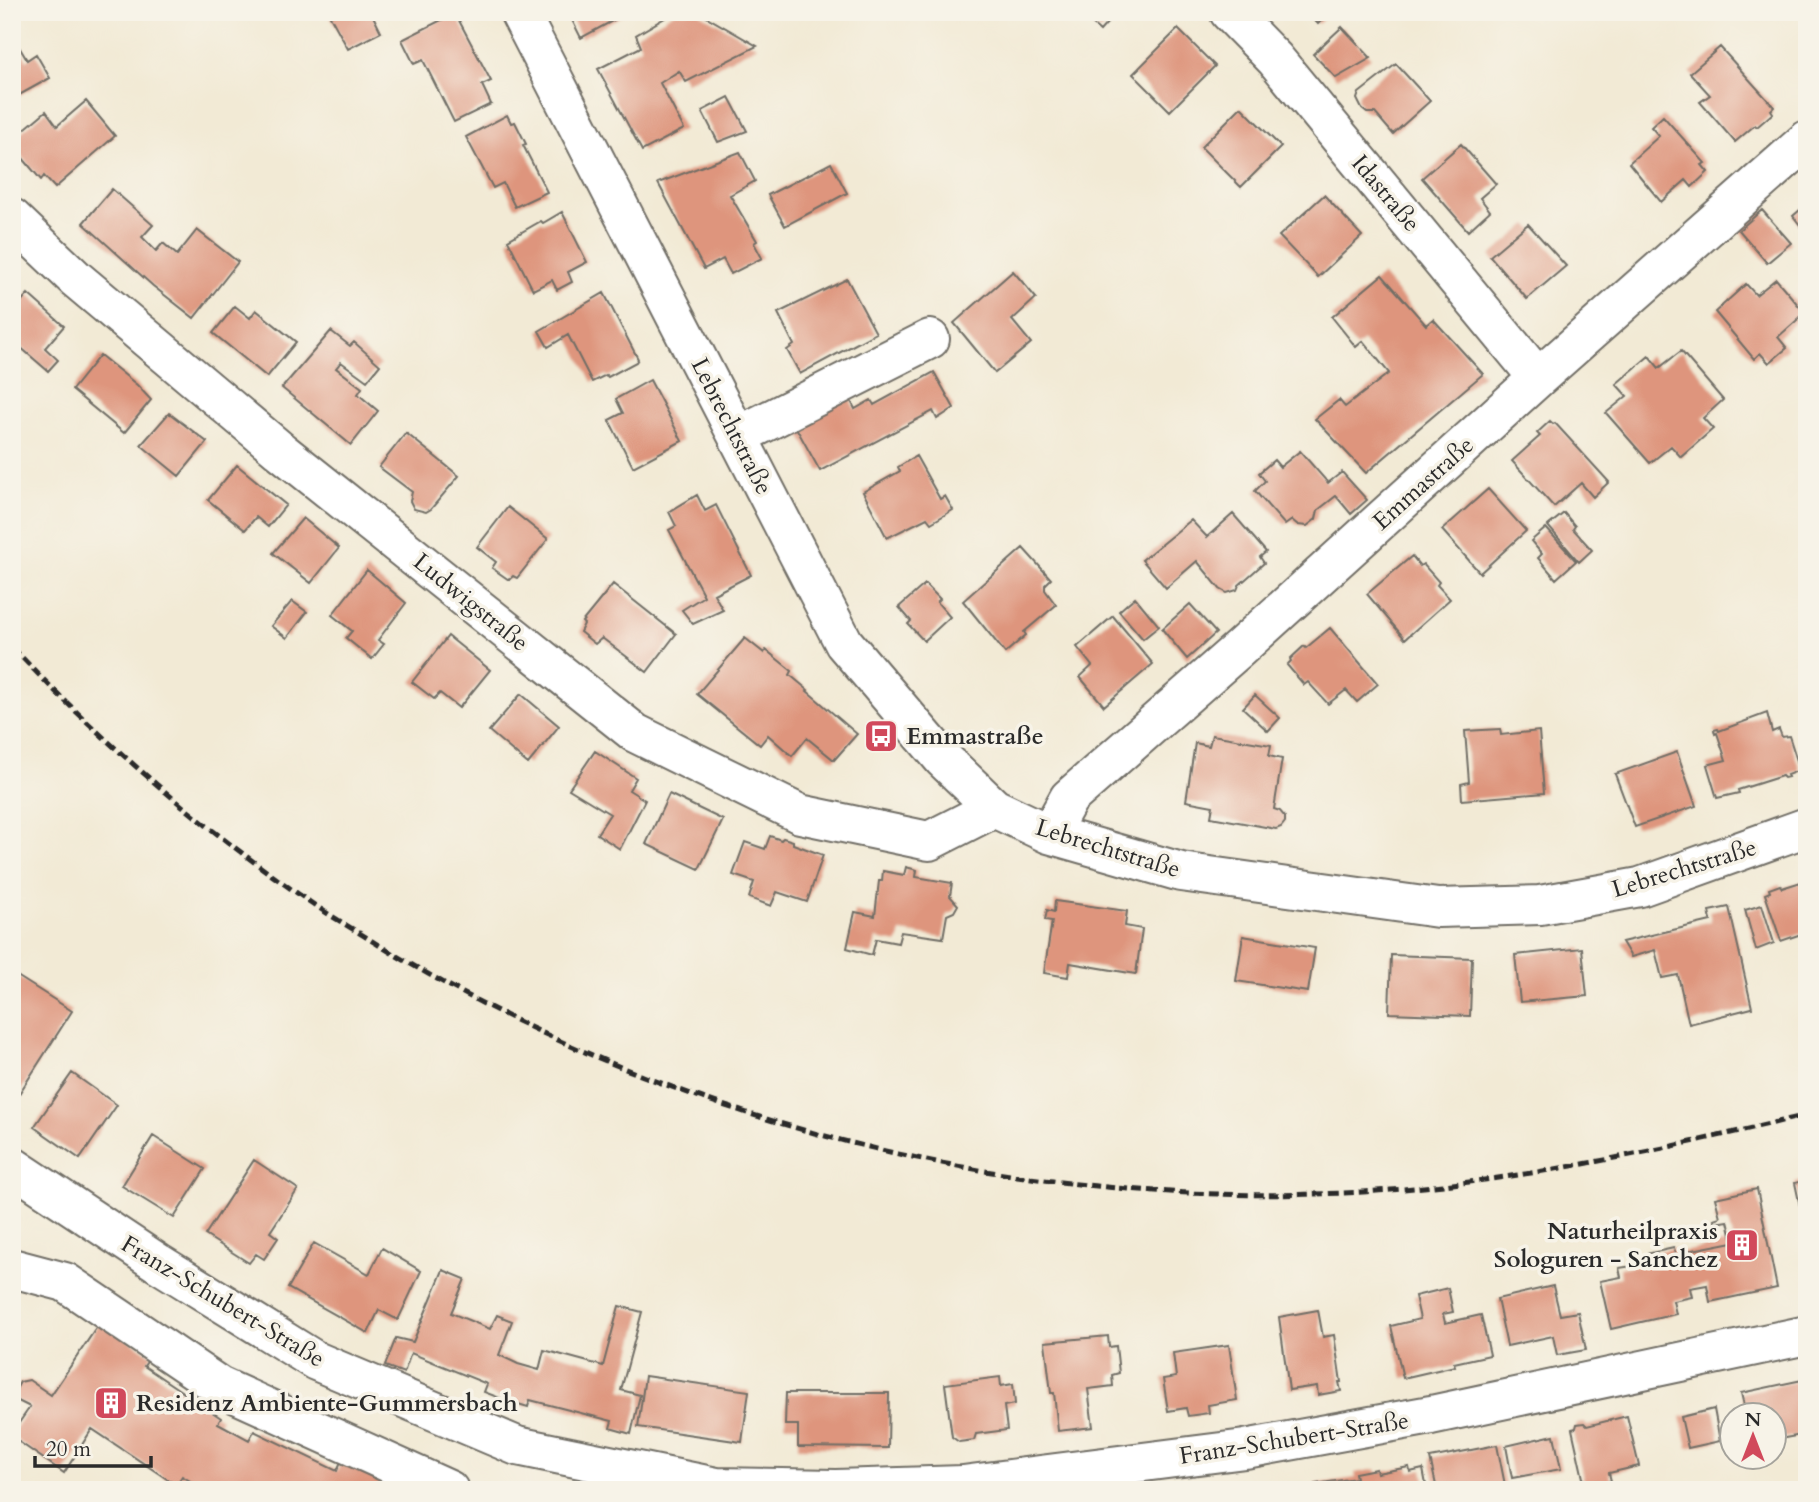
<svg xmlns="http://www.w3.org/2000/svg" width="1819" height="1502" font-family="Cardo,serif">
<rect width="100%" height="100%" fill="#f7f3e8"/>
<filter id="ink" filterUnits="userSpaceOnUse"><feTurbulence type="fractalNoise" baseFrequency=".0143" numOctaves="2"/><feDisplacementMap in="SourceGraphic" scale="14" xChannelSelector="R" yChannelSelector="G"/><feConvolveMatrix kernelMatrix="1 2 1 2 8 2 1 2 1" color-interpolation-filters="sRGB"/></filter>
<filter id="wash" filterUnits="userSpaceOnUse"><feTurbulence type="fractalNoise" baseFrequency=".00686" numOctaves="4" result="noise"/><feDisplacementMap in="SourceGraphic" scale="28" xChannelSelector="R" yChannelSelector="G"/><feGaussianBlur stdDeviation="1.57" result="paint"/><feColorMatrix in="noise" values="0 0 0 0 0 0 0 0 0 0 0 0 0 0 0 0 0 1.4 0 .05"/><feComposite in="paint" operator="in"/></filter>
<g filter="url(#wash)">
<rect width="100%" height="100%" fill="#f2ead5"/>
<g id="blocks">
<!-- building -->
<path fill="#de957d" d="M337,12H371L381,32L348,49L330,16Z
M568,12H629L581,38Z
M675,12H698L757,46L686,82L679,71L660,83L684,129L642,151L598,69L641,47L636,35Z
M1079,12H1117L1100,31Z
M1307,12H1330L1318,24Z
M455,13L491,81L482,85L491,104L454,122L423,60L414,64L402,40Z
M1342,27L1371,58L1336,78L1313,54Z
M1178,29L1215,66L1170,111L1133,74Z
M12,35L27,60L36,54L50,78L12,99Z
M1720,47L1774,107L1771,110L1773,113L1757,127L1755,125L1735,142L1700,102L1710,95L1690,73Z
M1396,64L1430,101L1393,134L1375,113H1367L1362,109L1357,99L1359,93Z
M729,97L747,131L718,142L702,111Z
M86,101L115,136L55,188L44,176L41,180L21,156L12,145V137L18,131L20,133L46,111L57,126Z
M1241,107L1281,147L1241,187L1201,147Z
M507,115L511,123L515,122L526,144L523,145L547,192L515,207L503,183L493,188L466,137Z
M1663,116L1705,163L1702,165L1708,172L1692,187L1686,180L1661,202L1629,163L1659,136L1651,127Z
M1461,144L1496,184L1480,198L1490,211L1468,231L1422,178Z
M740,152L755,181L730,195L757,241L754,243L762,258L731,274L723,259L704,269L658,183Z
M831,163L847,193L785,226L768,195Z
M112,189L153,225L142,237L156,251L163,243L177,255L197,230L238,262L194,318L153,286L83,223Z
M1324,195L1362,236L1318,277L1279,236Z
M1807,204V234L1793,216Z
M1762,210L1791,243L1767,263L1739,230Z
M562,212L587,262L568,272L572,282L557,290L552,280L533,290L508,240L541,221L543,223Z
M1528,224L1566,266L1527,299L1490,256Z
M1013,271L1036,298L1012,320L1031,343L995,373L954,323Z
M1382,275L1426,325L1433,319L1483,374L1366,473L1315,419L1339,400L1345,407L1389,373L1363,341L1356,347L1332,317Z
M847,279L876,333L800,374L787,350L794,345L778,313Z
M1776,279L1805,313L1778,337L1787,348L1769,363L1760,353L1754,359L1715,312L1746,284L1756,295Z
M604,293L638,359L636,362L608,377L606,375L592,382L568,335L548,347L539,331Z
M28,294L64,326L45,348L58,360L48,371L12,340V311Z
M235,306L250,318L256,310L296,342L267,377L213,333Z
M331,331L350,346L354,342L380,365L367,381L341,362L336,368L362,388L358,394L378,411L351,445L282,388Z
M1681,351L1723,400L1703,418L1713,429L1681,457L1671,446L1650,463L1606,413L1627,396L1616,384L1649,356L1659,368Z
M100,355L137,385L151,400L124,433L72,390Z
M934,372L954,408L937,419L933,411L820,471L794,424L848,395L855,409L871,400L874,405Z
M650,380L682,441L633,467L609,420L623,413L616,399Z
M169,413L207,442L179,476L141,445Z
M1550,421L1553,424L1555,423L1609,482L1593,497L1581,483L1554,507L1512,461L1540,436L1537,433Z
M406,433L459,476L431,509L426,512L414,509L410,501L412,492L379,467Z
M1300,451L1328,483L1342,472L1367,500L1351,514L1336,496L1318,510L1316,519L1307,526L1298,525L1292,520L1285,525L1255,491L1265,481L1259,473L1274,460L1280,467Z
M916,456L940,499L945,496L953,510L931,523L927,518L887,538L863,492L900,471L898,467Z
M237,465L286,505L268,527L256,517L245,530L208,500Z
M1488,489L1526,531L1480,573L1442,530Z
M697,495L705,511L716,505L751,575L714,594L723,610L693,624L682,610L704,596L669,530L676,526L669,512Z
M508,507L548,539L517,578L513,576L509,580L492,568L496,562L477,547Z
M1564,513L1575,526L1573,529L1592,550L1579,562L1548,526Z
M1233,514L1266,552L1260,557L1264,563L1239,585L1237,590L1227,593L1220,589L1197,561L1166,588L1142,560L1191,520L1207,537Z
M303,518L339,548L311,583L273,553Z
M1546,528L1576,561L1556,579L1538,558L1542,554L1531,541Z
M1023,548L1051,579L1045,585V590L1056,605L1024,632L1026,635L1005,653L963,601Z
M1412,556L1420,566L1423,564L1439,582L1437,585L1450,599L1405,639L1367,594Z
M367,570L406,603L378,640L384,644L372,659L346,638L352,631L332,615Z
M613,584L676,634L647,672L602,638L595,644L580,632L584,624L582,622Z
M925,584L940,599L937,602L950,617L924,641L908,624L911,621L899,607Z
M1135,597L1159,626L1143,639L1119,611Z
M292,601L307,612L287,638L271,626Z
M1190,604L1216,633L1187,659L1162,629Z
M1113,616L1153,664L1104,706L1080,677L1092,666L1077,647Z
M1330,628L1378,684L1357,702L1346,690L1328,704L1308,682L1304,685L1287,665L1291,661L1290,659L1304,646L1306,648Z
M448,636L490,670L459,708L440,693L434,699L412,682Z
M745,638L764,653L766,650L792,671L790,675L808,690L807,691L857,734L834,760L807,738L792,756L768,735L760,745L697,694Z
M521,694L559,726L528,764L489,731Z
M1255,695L1280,718L1268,731L1243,708Z
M1767,713L1772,732L1779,729L1782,737L1789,736L1800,770L1787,775L1788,777L1784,778L1782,776L1738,790L1739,793L1717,798L1707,765L1726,760L1717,733L1715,734L1714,730L1718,729L1719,731Z
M1500,729L1501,735L1539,731L1544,793L1462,800L1461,784L1469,782L1465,731Z
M1212,735L1271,745L1269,756L1282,759L1274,809L1280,811L1285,817V822L1281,827L1276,829L1211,817L1213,806L1186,801L1195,743L1209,746Z
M595,751L636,778L629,790L645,800L620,849L597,834L610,814L569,789Z
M1677,752L1696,806L1635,827L1615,774Z
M669,794L723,820L699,869L646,844Z
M770,836L781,840L783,838L793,841V844L823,855L807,902L777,892L771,906L749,898L754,882L733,875L745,842L765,849Z
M906,867L917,870L916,877L952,883L950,896L958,905L954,912L947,915L943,938L901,932L898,943L876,939L872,955L847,948L855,912L875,916L879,881H882L883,871L904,875Z
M1807,880V932L1781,941L1765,894L1770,892L1769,889L1780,885L1782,888Z
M1055,901L1127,911L1125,926L1142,929L1136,974L1070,963L1068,977L1044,973L1052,921L1045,920L1047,910L1054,912Z
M1762,905L1774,943L1756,950L1745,910Z
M1729,907L1752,1008L1689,1024L1678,975L1662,978L1655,950L1631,957L1622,942L1711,921L1709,911Z
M1243,936L1315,948L1308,992L1236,981Z
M1582,948L1587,996L1520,1002L1515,955Z
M1391,955L1472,958L1470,1016L1389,1013Z
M14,974L72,1011L15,1100L12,1099Z
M72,1073L117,1105L80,1159L34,1127Z
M153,1136L205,1169L174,1218L122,1186Z
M254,1160L298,1189L270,1232L278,1238L264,1259L256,1254L249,1263L205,1235Z
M1807,1180V1234H1806L1795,1183Z
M1757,1189L1777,1288L1710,1302L1707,1285L1690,1288L1692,1297L1673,1301L1676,1314L1611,1329L1600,1281L1621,1277L1619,1268L1639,1265L1637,1256L1674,1248L1676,1257L1683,1256L1682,1252L1733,1242L1728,1221L1715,1223L1714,1219L1720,1217L1715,1198Z
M314,1243L369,1274L382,1248L421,1271L398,1320L379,1310L368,1333L288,1288Z
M443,1270L465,1279L451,1313L490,1329L497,1315L512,1321L499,1355L518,1364L539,1370L544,1350L603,1366L619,1306L642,1312L621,1390L640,1395L631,1434L610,1428L612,1421L530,1400L528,1407L505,1400L484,1392L487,1384L411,1353L404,1373L385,1366L396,1338L413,1342Z
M1553,1286L1560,1315L1578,1312L1586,1350L1557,1355L1553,1336L1507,1346L1497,1299Z
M1448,1288L1453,1312L1443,1314L1445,1323L1481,1315L1490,1355L1454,1363L1455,1366L1403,1378L1391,1326L1420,1319L1415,1296Z
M1318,1310L1323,1337L1334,1335L1341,1382H1339L1341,1391L1318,1395L1317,1386L1289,1390L1279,1317Z
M101,1321L152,1355L144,1366L221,1418L218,1423L249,1440L254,1431L337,1471L342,1459L397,1486L395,1490H205L182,1476L176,1485L92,1429L64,1473L12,1437V1433L30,1407L16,1400L15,1391L20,1382L29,1380L51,1395Z
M1108,1336L1109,1347L1116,1346L1119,1373L1112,1375L1113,1386L1088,1389L1093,1427L1058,1431L1054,1393H1051L1045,1342Z
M1229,1345L1237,1400L1208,1405L1209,1413L1188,1416L1186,1408L1168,1411L1163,1379L1176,1377L1173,1353Z
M645,1376L749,1391L742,1442L638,1427Z
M1000,1377L1001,1386L1013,1384L1015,1404L1004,1406L1007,1430L976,1434L974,1440L959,1442L952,1437L945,1384Z
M1807,1379V1434L1774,1440L1773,1414H1746L1741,1393Z
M786,1393H889L888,1448L798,1447V1425H785Z
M1714,1409L1720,1441L1688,1448L1681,1417Z
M1627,1416L1639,1466L1609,1473L1611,1481L1585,1487L1572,1429L1576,1428L1577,1424L1584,1423L1587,1426Z
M1554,1435L1561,1469L1512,1478L1506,1446Z
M1497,1445L1506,1490H1437L1430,1458Z
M1409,1467L1410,1472L1423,1469L1427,1490H1316L1315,1484L1356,1478L1355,1473L1376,1469L1377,1473Z"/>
</g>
</g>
<g filter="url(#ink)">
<use href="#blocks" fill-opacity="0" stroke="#716e66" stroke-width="2"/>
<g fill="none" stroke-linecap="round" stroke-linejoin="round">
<!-- minor casing -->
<g stroke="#716e66" stroke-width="42">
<path id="minor" d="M519,12L844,643L943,759L994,808L1049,834L1181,872L1438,908L1540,905L1640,887L1807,827
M1229,12L1275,59L1538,378
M12,218L76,279L282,452L635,733L800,814L929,841L994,808
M738,436L930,339
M1049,834L1069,798L1240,648L1538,378L1807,140
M12,1166L158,1263L316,1361L517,1446L717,1487L836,1489L963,1485L1245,1449L1431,1415L1807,1335
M12,1268L65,1282L219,1386L449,1490"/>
</g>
<!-- minor -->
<use href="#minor" stroke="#fff" stroke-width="38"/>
<!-- rail -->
<path stroke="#2b2b2b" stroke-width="5" stroke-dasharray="10 5" stroke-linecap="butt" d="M12,647C102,742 202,828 310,902C332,917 355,930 377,944C678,1128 1039,1217 1391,1190C1532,1179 1670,1148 1807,1115"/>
</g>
</g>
<!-- icons -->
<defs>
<g id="bus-square" transform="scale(1.75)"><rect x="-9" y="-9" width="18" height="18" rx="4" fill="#d1495b" stroke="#f7f3e8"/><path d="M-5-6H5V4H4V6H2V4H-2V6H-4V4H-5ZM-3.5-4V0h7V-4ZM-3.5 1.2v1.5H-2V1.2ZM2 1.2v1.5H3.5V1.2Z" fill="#fff"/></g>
<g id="building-square" transform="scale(1.75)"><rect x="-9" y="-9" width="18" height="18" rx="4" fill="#d1495b" stroke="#f7f3e8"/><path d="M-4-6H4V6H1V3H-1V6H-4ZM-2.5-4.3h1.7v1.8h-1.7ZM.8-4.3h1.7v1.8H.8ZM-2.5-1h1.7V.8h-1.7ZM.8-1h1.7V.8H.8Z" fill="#fff"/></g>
</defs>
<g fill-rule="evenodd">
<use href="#bus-square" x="881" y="736"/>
<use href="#building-square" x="1742" y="1245"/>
<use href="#building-square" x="111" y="1403"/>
</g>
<g text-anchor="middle" stroke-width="7" stroke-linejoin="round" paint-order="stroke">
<!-- street labels -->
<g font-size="24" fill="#2b2b2b" stroke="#f7f3e8">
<text transform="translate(1386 193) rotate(50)" y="8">Idastraße</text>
<text transform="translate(732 426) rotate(63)" y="8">Lebrechtstraße</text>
<text transform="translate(1423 483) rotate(-42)" y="8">Emmastraße</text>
<text transform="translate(471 602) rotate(39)" y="8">Ludwigstraße</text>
<text transform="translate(1108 848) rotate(17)" y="8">Lebrechtstraße</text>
<text transform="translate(1684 868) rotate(-17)" y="8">Lebrechtstraße</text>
<text transform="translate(223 1301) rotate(31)" y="8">Franz-Schubert-Straße</text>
<text transform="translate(1294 1438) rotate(-9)" y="8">Franz-Schubert-Straße</text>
</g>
<!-- poi labels -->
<g font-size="24" font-weight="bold" fill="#2b2b2b" stroke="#f7f3e8" text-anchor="start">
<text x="906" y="744">Emmastraße</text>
<text x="1718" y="1239" text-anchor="end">Naturheilpraxis<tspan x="1718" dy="28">Sologuren - Sanchez</tspan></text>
<text x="136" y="1411">Residenz Ambiente-Gummersbach</text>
</g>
</g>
<!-- margin -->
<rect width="1819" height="1502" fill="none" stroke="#f7f3e8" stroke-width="42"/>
<!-- north arrow -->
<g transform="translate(1753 1436)"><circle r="33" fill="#f7f3e8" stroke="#a5a39c" stroke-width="2"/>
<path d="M0-5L12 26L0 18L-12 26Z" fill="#d1495b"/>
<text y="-10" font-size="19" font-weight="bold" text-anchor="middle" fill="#2b2b2b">N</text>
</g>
<!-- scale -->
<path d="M35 1456v10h116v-10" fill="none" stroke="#2b2b2b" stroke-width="3.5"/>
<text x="46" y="1456" font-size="21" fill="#2b2b2b" stroke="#f7f3e8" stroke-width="5" paint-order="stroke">20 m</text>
</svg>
